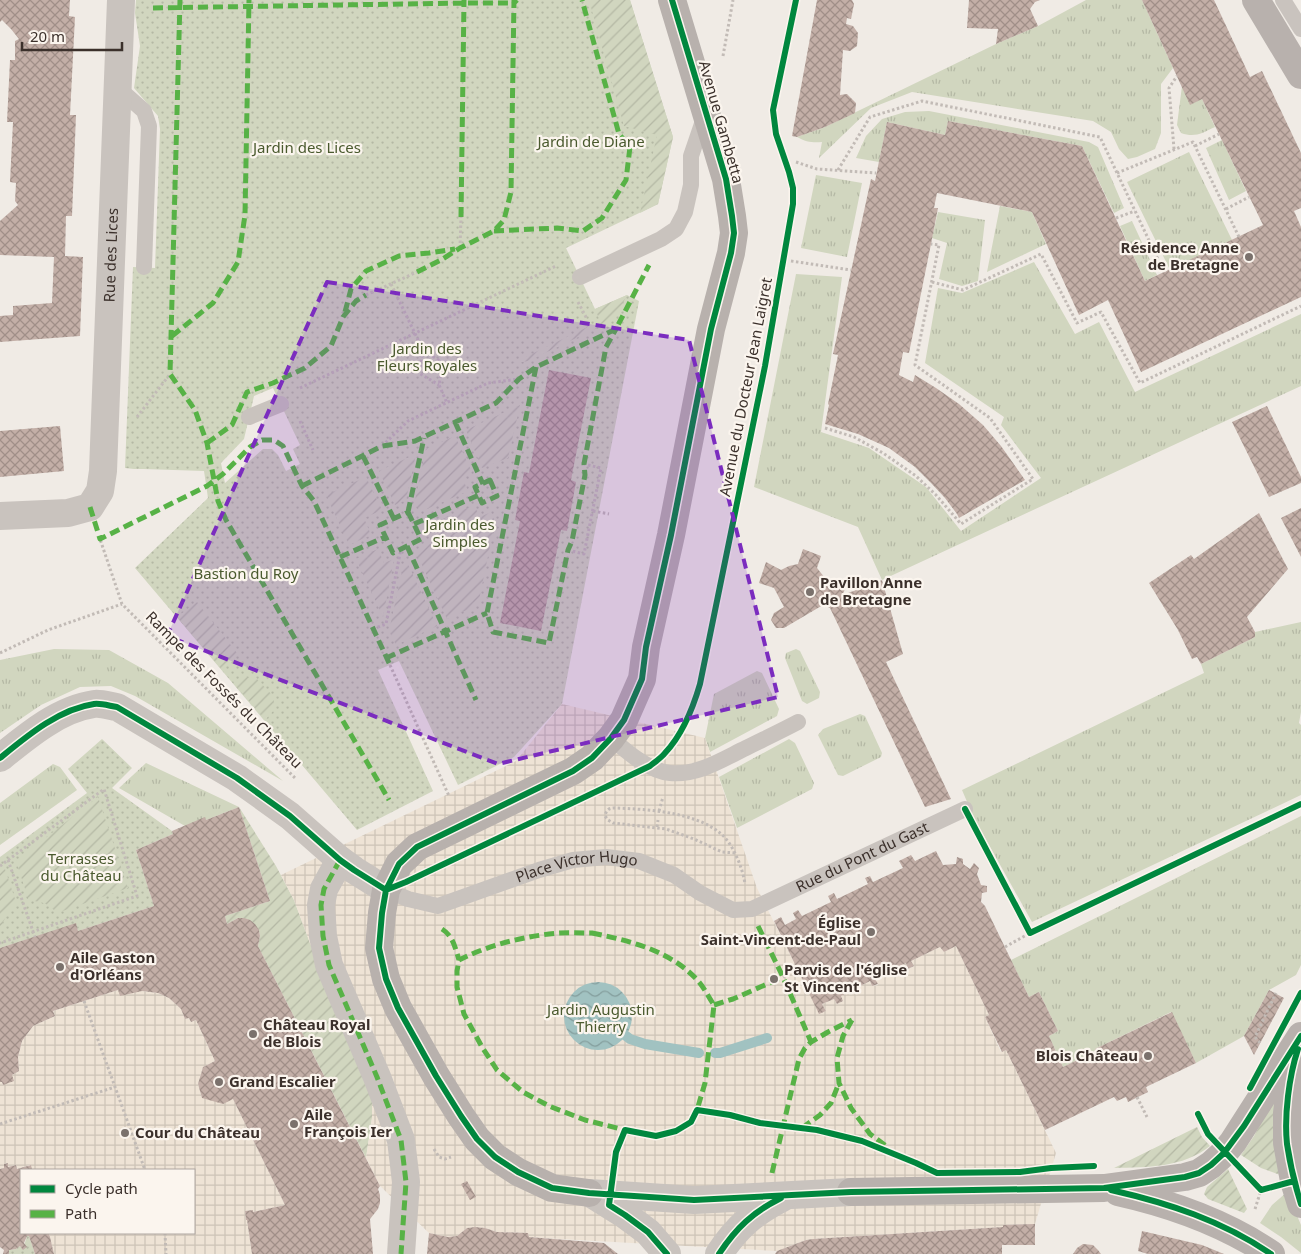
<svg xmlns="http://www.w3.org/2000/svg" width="1301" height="1254" font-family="'Noto Sans',sans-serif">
<defs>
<pattern id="grass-tufts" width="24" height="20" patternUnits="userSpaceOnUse" patternTransform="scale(1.25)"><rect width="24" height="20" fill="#d1d6bf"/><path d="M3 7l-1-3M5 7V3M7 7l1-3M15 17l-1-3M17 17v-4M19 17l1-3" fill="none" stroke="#b4b8a4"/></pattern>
<pattern id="park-dots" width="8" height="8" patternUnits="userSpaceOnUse" patternTransform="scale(1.25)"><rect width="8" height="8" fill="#d1d6bf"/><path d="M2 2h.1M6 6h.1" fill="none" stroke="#b4b8a4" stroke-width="1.8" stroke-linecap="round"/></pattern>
<pattern id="garden-furrows" width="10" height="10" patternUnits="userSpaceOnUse" patternTransform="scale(1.25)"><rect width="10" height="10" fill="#d1d6bf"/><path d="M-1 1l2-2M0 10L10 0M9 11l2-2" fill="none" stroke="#b4b8a4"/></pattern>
<pattern id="plaza-grid" width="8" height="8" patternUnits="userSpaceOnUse" patternTransform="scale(1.25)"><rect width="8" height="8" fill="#eee3d5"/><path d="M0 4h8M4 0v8" fill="none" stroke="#cdc3b7"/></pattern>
<pattern id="water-waves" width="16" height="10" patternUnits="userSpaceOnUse" patternTransform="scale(1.25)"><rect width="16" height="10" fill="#a1c2c1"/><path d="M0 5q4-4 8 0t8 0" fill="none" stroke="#849e9d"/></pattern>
<pattern id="building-cross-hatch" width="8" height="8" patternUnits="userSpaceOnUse" patternTransform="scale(1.25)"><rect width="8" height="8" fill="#c3afa7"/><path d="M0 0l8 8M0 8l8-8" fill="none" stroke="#a08f88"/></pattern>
</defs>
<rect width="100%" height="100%" fill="#f0ebe5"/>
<!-- grass -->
<path fill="url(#grass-tufts)" d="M1086,0H1142L1173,68L1161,84V133L1155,149L1137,157L1128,159L1119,149L1111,132L1093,121L912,92L871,108L819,158L822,142C813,143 806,142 797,137L825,127L996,44L1038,26Z
M1182,86L1202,99L1215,127C1202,133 1195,138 1181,133L1177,125Z
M929,111L1089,142L1098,147L1124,208L1114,213L1082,146L948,121L945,135L887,122L879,162L856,158L866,136L882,119L905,112Z
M1222,140L1246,191L1229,200L1206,148Z
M1189,152L1232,240L1170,270L1127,182Z
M816,175L862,183L847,257L801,248Z
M1000,206L1032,212L1046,244L987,272Z
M938,212L985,220L978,281L962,286L939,279L947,243L932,238Z
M1132,221L1157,275L1145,281L1120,226Z
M1034,262L1075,334L1099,322L1135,392L1301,314V386L882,580L858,527L754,487L796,274L842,277L821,432L869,448L926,487L961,531L1041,478L1001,425L1004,417L925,363L938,288L962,293Z
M1301,622V712L1299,723L1301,725V795L1032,922L974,818L962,790L1204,673L1201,664L1255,637V632Z
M54,649L109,650L168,683L283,781L135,696L111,686L80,687L41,705L0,733V660Z
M796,649L800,651L820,692L819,698L807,704L802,701L785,658L786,653Z
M757,671L762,673L779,709L777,716L710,752L705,738L714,694Z
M860,714L865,716L882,753L881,757L843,776L838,775L818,735L823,729Z
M789,739L795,743L814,783L812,789L737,828L719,777Z
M146,763L239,807L206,820L185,826L119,788Z
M53,764L60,767L77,790L0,845V803Z
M1301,816V965L1296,975L1269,990L1244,1036L1196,1063L1171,1012L1095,1049L1096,1051L1063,1067L1049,1036L1058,1031L1039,992L1029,997L1011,960Z
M1287,1192L1301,1225V1253L1281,1237L1260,1223L1272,1205Z"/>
<!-- park -->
<path fill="url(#park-dots)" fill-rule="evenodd" d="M136,0H630L673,137L658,204L566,248L595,309L627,295L639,301L562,704L514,757L458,785L399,661L378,670L433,791L357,830L135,568L208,498L204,471L143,469H134L125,468L133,267L155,268L160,129L158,116L134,88L140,46L135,13ZM273,388L300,445L293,449L300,464L286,471L278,455L272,449H263L225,483L221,463L244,439L254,396Z
M102,739L132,768L112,788L172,831L173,834L136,850L154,906L78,931L76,924L0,948V857L87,793L68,769Z
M27,1236H29L35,1254H9V1250L16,1249L20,1246L23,1249Z"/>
<!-- garden -->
<path fill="url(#garden-furrows)" d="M589,0H630L673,137L658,204L640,213L657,135L624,126Z
M627,295L614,320L528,361L511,364L600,321L595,309Z
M520,405L508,458L482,468L466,430Z
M455,436L472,472L462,477L468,491L420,512L415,500L426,449Z
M416,454L406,500L395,505L379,471Z
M366,477L382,510L364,518L371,535L349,545L326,495Z
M474,505L480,517L491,512L495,522L478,605L447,619L415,550L434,542L427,526Z
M378,549L384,563L394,559L383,617L356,559Z
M405,558L437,626L396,645L389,631Z
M197,602L237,653L222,670L177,617Z
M241,677L256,678L274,697L273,711L265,720L235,685Z
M98,797L128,888L57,913C47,903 42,901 29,901L16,861Z
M239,807L276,866L294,900L330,997L372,1098V1118L366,1158L258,946L260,936L259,930L238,918L227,924L225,916L270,901Z
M5,869L17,905L9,912L3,922L0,933V872Z
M1280,1086L1283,1176L1261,1168L1241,1155L1254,1136Z
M1197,1127L1202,1137L1210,1146C1183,1168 1147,1167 1114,1168Z
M1228,1169L1247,1209L1244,1213L1208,1199L1204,1194L1207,1187Z"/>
<!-- plaza -->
<path fill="url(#plaza-grid)" d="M562,704L705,738L757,888L819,1013L826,1011L822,1004L834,999L837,1004L843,1001L841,996L870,981L872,986L878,985L875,979L906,963L909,969L914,966L911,961L940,947L944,952L956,946L989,1015L985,1017L1001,1052L1006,1050L1056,1153L1035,1224L1003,1225V1227L813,1239L806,1240L777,1251L559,1239L529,1237L528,1233L497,1232L485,1228L475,1227L467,1228L457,1236L448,1237L429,1233L380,1186L366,1158L372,1118V1098L330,997L294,900L281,875L516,761Z
M118,990L142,991L158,993L169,998L181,1009L185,1019L189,1018L191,1022L196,1020L215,1061L203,1067L198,1084L202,1098L233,1099L285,1205L253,1212V1210L245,1211L246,1219L247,1220L252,1254H54L49,1233H194V1170H32L30,1165L17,1169L16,1165L8,1167L7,1163L4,1164V1168L0,1169V1082H2L3,1085L12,1075L19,1071L18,1057L22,1041L33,1026L55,1016L53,1011Z"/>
<!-- water -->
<path fill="url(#water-waves)" d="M564 1016a34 34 0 1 1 68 0a34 34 0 1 1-68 0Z"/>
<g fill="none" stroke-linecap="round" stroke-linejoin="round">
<!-- stream -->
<path stroke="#a1c2c1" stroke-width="10" d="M617,1029L630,1039L645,1044L699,1053
M715,1053H720L767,1038"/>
</g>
<!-- building -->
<path fill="url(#building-cross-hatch)" d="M0,0H70L69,16L75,17L70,115H76L72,216H66L65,256L83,257L80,336L0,342V316L13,315V306L52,303L54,257L0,255V221L18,205L15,201L16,183L10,182L13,122H7L10,60H15V41L19,39L11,29L2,20L0,22Z
M817,0H852L854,4L851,19L847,18L846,24L853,26L858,33L857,46L850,51L843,50L840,95L847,94L856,103L855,113L825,127L797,137L792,136Z
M969,0H1040L1035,2L1030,9L1038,26L996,44L998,29L967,28Z
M1142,0H1214L1250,77L1262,71L1301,153V208L1294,211L1301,227V297L1141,372L1108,300L1079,315L1032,212L937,193L934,208H938L931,244L909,353L903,352L899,375L913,382L915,375L936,388L959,404L983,425L1001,446L1025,480L959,518L957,514L945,498L931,483L915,467L889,448L858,434L825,424L829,405L828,404L838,355L833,354L871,179L875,181L887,122L945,135L948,121L1082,146L1145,281L1263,225L1202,99L1190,105Z
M549,370L591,378L571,480L576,482L567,531L561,530L541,631L500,623L520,521L515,520L524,472L529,473Z
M1267,406L1301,477V483L1269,497L1232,422Z
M60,426L64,471L0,477V431Z
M1301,508V557L1281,518Z
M1259,513L1288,569L1247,617L1255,632V637L1201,664L1197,657L1192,659L1178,630L1149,583L1191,555L1194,559Z
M803,549L821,556L817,568L829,583L845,588L843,595L882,580L903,654L886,662L951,799L925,807L830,608L823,605L784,628H776L771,620L774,613L784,607L774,588L759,583L766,562L781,570L789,566L798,564Z
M239,807L270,901L225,916L227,924L238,918H244L250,920L255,924L259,930L260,936L258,946L380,1186L378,1189L380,1195V1203L378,1209L370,1219L373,1254H252L247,1220H246L245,1211L253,1210V1212L285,1205L233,1099L223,1104L202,1098L198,1084L203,1067L215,1061L196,1020L191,1022L189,1018L185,1019L181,1009L169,998L158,993L142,991L120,996L118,990L53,1011L55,1016L33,1026L22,1041L18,1057L19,1071L12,1075L14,1081L3,1085L2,1082H0V948L76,923L78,931L154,906L136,850L173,834L172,831L205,817L206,820Z
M936,851L943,865L956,864L957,857L963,859V864L970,869L974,863L979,868L977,874L981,885L987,886V892L982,893L981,902L985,906L1029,997L1039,992L1058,1031L1049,1036L1063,1067L1096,1051L1095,1049L1172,1012L1196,1063L1146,1087L1148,1092L1128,1102L1126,1097L1117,1101L1114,1097L1045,1130L1006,1050L1002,1052L985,1017L989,1015L956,946L944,952L940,947L911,961L914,966L908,969L906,963L875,979L878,984L872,986L870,981L841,996L843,1001L837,1004L834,999L822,1004L826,1011L819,1014L774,921L781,917L785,925L796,919L793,913L798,910L802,916L831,902L828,896L834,893L837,899L868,884L865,878L870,876L873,882L903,868L899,861L911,855L915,861Z
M1269,990L1284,998L1254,1055L1244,1036Z
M8,1163V1167L16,1165L17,1169L31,1165L32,1170H21V1233H49L54,1254H35L29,1236H27L24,1243L27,1247L23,1250L20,1246L16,1249L9,1250V1254H3L4,1250L0,1247V1169L4,1168V1164Z
M467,1181L476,1197L470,1200L461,1184Z
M1035,1224V1245H1002V1254H775L777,1251L806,1240L813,1239L1003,1227V1225Z
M475,1227L485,1228L497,1232L528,1233L529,1237L604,1243L618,1254H427L429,1233L448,1237L457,1236L467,1228Z
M1142,1231L1202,1245L1224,1254H1148L1138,1251Z
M1083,1244L1093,1245L1098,1250L1101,1254H1073L1077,1248Z"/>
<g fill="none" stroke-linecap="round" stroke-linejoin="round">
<!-- path -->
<path stroke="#c2bbb6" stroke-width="3" stroke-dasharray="2.5 2.5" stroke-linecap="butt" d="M723,56L733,0
M1195,146L1219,134
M1174,149L1169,88L1177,76
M796,162L817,169L876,173
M838,170L870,117L922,101L1100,137L1164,272
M1117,173L1193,142L1239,237
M1226,209L1249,197
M1116,218L1135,211
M460,248L461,217
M791,261L851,270
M932,282L963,290L1041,254L1077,323L1101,312L1140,383L1301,306
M391,284L423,350L443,363L439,385L447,403
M366,295L417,272
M578,302L587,319
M423,350L419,373L439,385
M300,388L556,266
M137,417L170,374
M300,421L313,450
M825,428L854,437L883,453L916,476L936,495L961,524L1033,479L990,418L915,365L939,245L931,244
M382,446L408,421L488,383L519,379
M593,511L609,514
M102,536L100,539L122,604L296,779
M568,550L584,554L601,468L584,464
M373,629L386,624L401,549
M0,653L48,630L122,604
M390,665L449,796
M659,811L663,797
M657,827L658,820
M735,853L722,852L694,839L666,829L613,823L608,820L605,816C606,811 608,808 614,808C646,809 695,812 720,833C733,843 743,869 745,884
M8,860L35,937
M0,866L104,789L137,896L0,943
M1005,947L1030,933
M783,977L798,969
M84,1001L145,1170
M1260,1043L1255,1037L1276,993
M1137,1097L1147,1117
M0,1124L115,1087
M434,1149L439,1157L445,1159L451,1157
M1246,1175L1261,1190
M1255,1209L1261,1190
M165,1233L166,1254"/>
<!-- lane -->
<g stroke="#c9c3be" stroke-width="16">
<path d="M1283,0L1301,29"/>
<path d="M117,87L144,111L149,126L144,267"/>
<path d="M580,277L661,239L676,229L685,212L691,185V156L705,115"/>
<path d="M249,417L281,404"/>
<path d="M611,738C627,752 649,771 670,773C697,776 723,759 746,748C764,739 781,731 798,722"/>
<path id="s1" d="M386,890L408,899L438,906L539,870L573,860L606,857L639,861L674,875L700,893L733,910L752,909L965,809"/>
</g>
<!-- street -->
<g stroke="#c9c3be" stroke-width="28">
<path id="s2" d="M0,516L68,513L90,507L100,491L103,471L121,0"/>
<path d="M0,758C27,736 59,709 94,704C101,703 110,706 117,707L237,778L290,816L340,860L354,870L386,890"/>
<path d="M340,860L324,889L321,905L323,936L329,965L377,1077L401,1140L406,1182L401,1254"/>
<path d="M589,1193L694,1200L851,1192"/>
<path d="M593,1195L625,1215L648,1232L667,1254"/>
<path d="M719,1254C737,1227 753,1213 782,1198"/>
</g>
<!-- primary -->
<path stroke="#b8b1ad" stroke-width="28" d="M1256,0L1301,75
M1297,1053L1293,1066L1287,1113V1143L1294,1181L1301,1204
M851,1192L1104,1188L1185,1177L1199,1173L1211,1165L1224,1153L1233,1142L1301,1036
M1118,1192C1172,1204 1225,1223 1271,1254
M589,1193L552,1188L518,1172L495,1157L477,1139L461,1116L436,1076L398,1008L386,979L379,948L382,913L386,890L399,864L417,847L573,771L592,758L611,738L624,720L642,679L646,647L671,535L711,329L731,253L734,233L732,216L726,179L672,0"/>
<!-- quiet -->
<path stroke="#57b246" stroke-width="5" stroke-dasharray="10 5" stroke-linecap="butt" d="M180,0L170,374L195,410L207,443L218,501L226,520L389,800
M153,8L464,3H514L517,0
M461,217L464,0
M494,231L557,228L583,231L602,218L626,180L630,147L619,134L582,0
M417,272L441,260L460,248L494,231L504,220L511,192L514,0
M345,312L351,289L366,271L399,256L429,253L455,249
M172,336L213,303L238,262L245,215L249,0
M536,367L487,613L493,632L549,643L568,550L572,541L585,475L584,464L606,347L616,329
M455,422L483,484
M207,443L232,425L247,392L273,383L305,368L331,346L343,317L356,301L366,295
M363,456L394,519
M490,480L497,496L482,503L475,487Z
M302,486L382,446L415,441L496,403L519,379L536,367L616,329L649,265
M90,507L100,539L207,486L223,474L250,447L262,440H274L283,446L302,486L314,501L390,665
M408,512L421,539L393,553L380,525Z
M408,512L424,438
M414,524L479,495
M407,546L476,700
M340,557L385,537
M386,658L487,613
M340,860L324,889L321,905L323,936L329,965L377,1077L401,1140L406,1182L401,1254
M758,926L783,977L811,1042
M442,929C453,936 455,947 459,960
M592,933C631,941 672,951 699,982C705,989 709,998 714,1005L705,1083L697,1110L691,1122L676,1131L656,1136L621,1129L585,1120L549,1106L523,1092L497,1070L482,1047L464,1014L457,987V971L459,960C487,946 517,938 549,934C563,932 578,933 592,933Z
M714,1005L733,999L783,977
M852,1020L843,1036L837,1058L839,1083L851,1108L870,1134L886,1146
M802,1128L820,1115L831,1103L839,1083
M772,1173L799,1059L805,1048L811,1042L828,1032L852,1020"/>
<!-- cycleway casing -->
<g stroke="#fbf5ee" stroke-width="9">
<path id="cycleway" d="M672,0L726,179L732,216L734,233L731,253L711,329L671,535L646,647L642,679L624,720L611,738L592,758L573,771L417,847L399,864L386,890L382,913L379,948L386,979L398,1008L436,1076L461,1116L477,1139L495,1157L518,1172L552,1188L589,1193L694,1200L851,1192L1104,1188L1185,1177L1199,1173L1211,1165L1224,1153L1244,1126L1301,1036
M0,758C27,736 59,709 94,704C101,703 110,706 117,707L237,778L290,816L340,860L354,870L386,890
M965,809L1030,933L1301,804
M386,890L406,882L650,766C655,762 661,758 665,753C683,734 693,708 700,684L765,366L793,204V188L789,172L776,134L773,110L796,0
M1298,1049C1289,1076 1284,1116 1287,1144C1290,1164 1295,1185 1301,1204
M1250,1088L1301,993
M1198,1114L1208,1134L1261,1190L1294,1181
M1111,1190C1168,1203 1223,1221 1271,1254
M667,1254L648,1232L625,1215L609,1205L616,1152L625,1130L656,1136L676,1131L691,1122L697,1110L730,1115L760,1123L817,1130L862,1141L916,1163L937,1173L1020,1172L1051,1168L1094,1166
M719,1254C736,1228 753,1212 781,1198"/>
</g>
<!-- cycleway -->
<use href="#cycleway" stroke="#00873e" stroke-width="6"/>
</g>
<!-- marked area -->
<path fill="#7b2cbf" fill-opacity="0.2" stroke="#7b2cbf" stroke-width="4" stroke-dasharray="10 6" stroke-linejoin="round" d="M327,282L689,340L778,697L498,764L167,636Z"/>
<!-- markers -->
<g fill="#7a716c" stroke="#fbf5ee" stroke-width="2">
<circle cx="1249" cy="257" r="5"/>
<circle cx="810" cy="592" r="5"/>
<circle cx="871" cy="932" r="5"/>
<circle cx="60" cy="967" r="5"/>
<circle cx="774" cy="979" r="5"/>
<circle cx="253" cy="1034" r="5"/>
<circle cx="1148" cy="1056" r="5"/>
<circle cx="219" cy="1082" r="5"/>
<circle cx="294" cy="1124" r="5"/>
<circle cx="125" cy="1133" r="5"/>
</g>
<g text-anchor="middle" stroke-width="4.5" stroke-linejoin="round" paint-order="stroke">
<!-- street labels -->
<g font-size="15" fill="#3b302b" stroke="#fbf5ee">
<text transform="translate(721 122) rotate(74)" y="5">Avenue Gambetta</text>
<text dy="5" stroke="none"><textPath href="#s2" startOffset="346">Rue des Lices</textPath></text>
<text transform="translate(746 387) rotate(-79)" y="5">Avenue du Docteur Jean Laigret</text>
<text transform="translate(224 690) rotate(45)" y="5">Rampe des Fossés du Château</text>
<text dy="5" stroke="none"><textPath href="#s1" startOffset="511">Rue du Pont du Gast</textPath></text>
<text dy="5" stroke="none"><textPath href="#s1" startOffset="200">Place Victor Hugo</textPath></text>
</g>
<!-- park labels -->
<g font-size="15" fill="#4a5a2e" stroke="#fbf5ee">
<text x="591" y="147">Jardin de Diane</text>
<text x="307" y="153">Jardin des Lices</text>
<text x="427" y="354">Jardin des<tspan x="427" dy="17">Fleurs Royales</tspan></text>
<text x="460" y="530">Jardin des<tspan x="460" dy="17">Simples</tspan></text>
<text x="246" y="579">Bastion du Roy</text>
<text x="81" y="864">Terrasses<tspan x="81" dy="17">du Château</tspan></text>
<text x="601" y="1015">Jardin Augustin<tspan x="601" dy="17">Thierry</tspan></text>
</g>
<!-- poi labels -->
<g font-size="15" font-weight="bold" fill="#3b302b" stroke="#fbf5ee" text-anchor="start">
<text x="1239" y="253" text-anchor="end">Résidence Anne<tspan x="1239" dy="17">de Bretagne</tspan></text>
<text x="820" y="588">Pavillon Anne<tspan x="820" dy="17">de Bretagne</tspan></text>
<text x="861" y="928" text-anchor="end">Église<tspan x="861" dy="17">Saint-Vincent-de-Paul</tspan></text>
<text x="70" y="963">Aile Gaston<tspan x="70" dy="17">d'Orléans</tspan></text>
<text x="784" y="975">Parvis de l'église<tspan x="784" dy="17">St Vincent</tspan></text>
<text x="263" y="1030">Château Royal<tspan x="263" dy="17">de Blois</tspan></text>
<text x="1138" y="1061" text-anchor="end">Blois Château</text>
<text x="229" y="1087">Grand Escalier</text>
<text x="304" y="1120">Aile<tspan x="304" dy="17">François Ier</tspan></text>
<text x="135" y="1138">Cour du Château</text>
</g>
</g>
<!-- legend -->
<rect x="20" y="1169" width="175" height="65" fill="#fbf5ee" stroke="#aea6a0"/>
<rect x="30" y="1185" width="25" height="8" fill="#00873e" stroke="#aea6a0"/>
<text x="65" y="1194" font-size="15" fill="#3b302b">Cycle path</text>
<rect x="30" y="1210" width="25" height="8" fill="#57b246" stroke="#aea6a0"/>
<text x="65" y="1219" font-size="15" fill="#3b302b">Path</text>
<!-- scale -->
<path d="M22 42v8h100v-8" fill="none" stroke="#3b302b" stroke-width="2.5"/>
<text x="30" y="42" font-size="15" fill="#3b302b" stroke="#fbf5ee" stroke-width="4" paint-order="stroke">20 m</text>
</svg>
